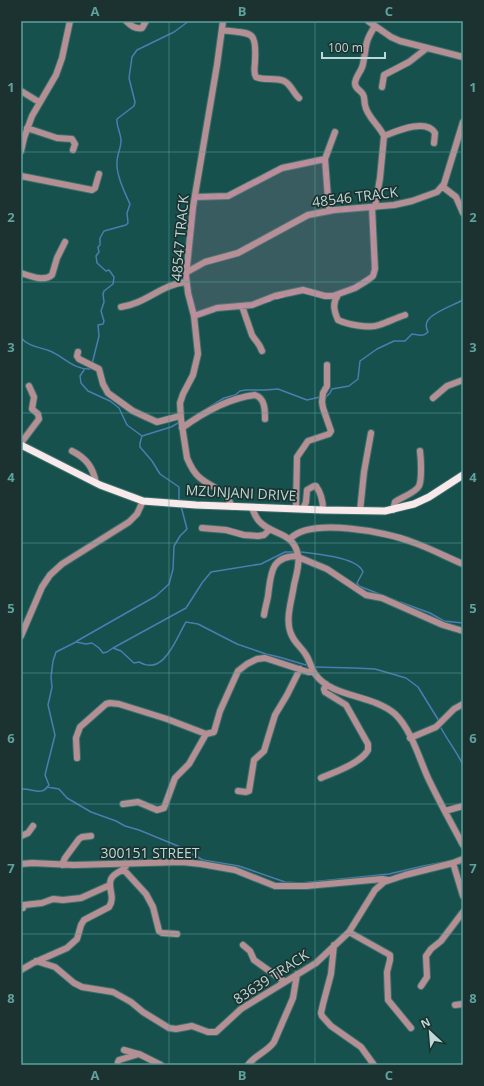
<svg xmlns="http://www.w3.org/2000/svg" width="484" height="1086" font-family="'Open Sans',sans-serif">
<rect width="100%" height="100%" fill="#17514e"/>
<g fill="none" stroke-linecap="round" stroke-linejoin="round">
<!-- stream -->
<path stroke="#4b7db1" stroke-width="1.5" d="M21,338C29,347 40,347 50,351C63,356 74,370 90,369L91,367
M92,364L99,336L98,325L103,324L104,321L101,311L104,302L103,294L104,291L113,284L114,277L109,270L106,271L97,263L96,256L99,252L98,247L100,245V238L104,231L126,225L128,223L127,213L130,204C125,193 116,175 117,162C117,155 121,148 121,141C121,133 116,126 117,119L134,106L135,102L129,78L132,57L137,50L174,32L189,21
M84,370L80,376L81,383L88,391L110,401L119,408L127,425L142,436L140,443V447L152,461L160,474L179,487V501
M326,397L330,393L332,389L349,386L358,379L360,361L377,349L394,341H405L412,334C419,335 423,337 428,332C426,328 425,324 428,320C433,312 454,305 463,300
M201,412L224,398L235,395L240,391L246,390H265L278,389L307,400L320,397
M142,436L171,427L178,423
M301,552C316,554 358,557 363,572L357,583L359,586L397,601
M400,602L430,613L444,621L463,623
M77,641L156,596L169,584L173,569L174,546L180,536L187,529L181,506
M113,648L186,608L202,583L211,572L261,564L285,552H295
M315,667L354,668L375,669L406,678L418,687L439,721
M441,728C448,741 457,752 463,765
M47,787L59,789L67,798L91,812L116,821L125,826L139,830L178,846L203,860L239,866L285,882L301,883L389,874L423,866L444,862
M21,789C33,788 41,797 49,785L45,775L55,735L48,705L52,687L51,677L53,661L56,652L76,642L86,644L92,643L99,648L103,653L107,652L113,648L121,651L134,663L139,662C164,677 176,638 186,622L198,624L237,644L266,654L279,657L306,665
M459,864L463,863"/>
<!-- minor casing -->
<g stroke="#3c6f6c" stroke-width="8">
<path id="minor" d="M126,21C131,26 135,29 142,28L146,21
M223,21L217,65L193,207L186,276L188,293L194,316L198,354L193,375L183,394L180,403L181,419L187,458C190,465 193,472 199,477C211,488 226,489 232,507
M368,21L391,37L400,41L463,57
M375,26C364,43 367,45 363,64C362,71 356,75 355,83C355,89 359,89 362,93C365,96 364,100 365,105C367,117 379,125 384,136L380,178L375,207
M222,30C250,34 257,28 255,61C255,67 253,72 256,77C264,81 275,77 284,81C291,84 293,93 299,98
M382,87L384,75L409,62L427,48
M21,91L39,102
M27,128L57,138L72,139L75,144L73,150
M384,136C397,131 426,118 435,133L434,143
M21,151L24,138L32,116L56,75L62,58L70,21
M21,176L92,190L95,188L99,174
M443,187L456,197L463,213
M195,197L228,196L282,168L325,159
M329,211L325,159L335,132
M187,272L205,262L238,253L308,215L334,210L394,205L412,201L437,192L444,184L463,122
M21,273C30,276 44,282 52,275L57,258L65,242
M338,295C332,303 334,311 338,320C346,324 369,329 379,325C388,322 396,318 405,315
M242,306L252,335C256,342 259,342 262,351
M121,307C145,304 162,284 186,282
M194,316L217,308L252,305L275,296L303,290L325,296H333L355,288L368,280L373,276L375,269L372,207
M78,352L77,356L79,359L99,369L103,384L108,393L133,411L157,422L180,416
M433,398L447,386L463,380
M182,428C204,412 229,398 255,395C265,398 265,410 265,419
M21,443L39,419L38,414L32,409L34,397L29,386
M72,451C86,458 93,467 96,483
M252,508C254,513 256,519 261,523C275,536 293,532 298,555C300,564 296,576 294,585C292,600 284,621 292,636C295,643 302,648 306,655C310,661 311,668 315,674C332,698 372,694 395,714C411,729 419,758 428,778C439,801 451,823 463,845
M296,509L297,457L308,441L329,434L331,431L323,408L322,402L323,393L327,386V365
M303,509L306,502L307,490L314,486H316C321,493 323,502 323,510
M393,510L395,502L398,500C403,497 416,492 419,486C422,480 421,459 420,451
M360,511L364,472L371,433
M202,528L226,530L244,535L258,536L264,535L270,529
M290,539C310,517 387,532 412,542C430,548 446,557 463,564
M298,557L327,569L366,595L382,598L443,625L463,631
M264,615C265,608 267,602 268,596C271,574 270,556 298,556
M21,636L42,587L50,575L62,564L129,522L137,514L143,501
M410,738L436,727L454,709L463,704
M77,758L76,738L80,727L106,704L110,703L119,704L167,719L206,734L214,732L220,711L238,671L247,664L257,659L265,658L308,672H313
M321,778C335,772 361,763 368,750V744L346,705L325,692L324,689L326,684
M238,791L246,792L249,791L254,760L264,751L275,715L287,695L300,669
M123,804L138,802L157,810L164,808L175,778L189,764L206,734
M445,811L463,806
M21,836L28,833L33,826
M453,863L463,896
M21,864L32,863L74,865L182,862L201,864L235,870L275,886H306L382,879L388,880
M62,865L65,858L79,839L82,837L91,836
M124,870L146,894L153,907L159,931L162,933L177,934
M23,908L24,905L42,903L53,899L63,900L81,898L110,885
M349,932L390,955V960L387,972L388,1000L411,1028
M243,945L250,951L254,960L285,982
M334,945L331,974L323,1004L321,1013L322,1016L331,1026L361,1047L374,1065
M36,961L55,967L74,983L82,987L113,992L131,1002L143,1012L169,1028L176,1029L192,1026L208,1032H216L241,1009L316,963L349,932L375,890L384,882L405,875L453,863L463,859
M21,970L33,963L67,948L77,939L81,925L84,920L109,907C116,897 107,888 111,879C115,871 125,872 127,864
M421,986L427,977L426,956L431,949L441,941L463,912
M455,1005L463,1004
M124,1050L138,1054
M118,1062L119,1060L139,1054L161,1065
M248,1065C255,1055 267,1052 274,1042L293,998L297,974"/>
</g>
<!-- major casing -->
<g stroke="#3c6f6c" stroke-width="9">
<path id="major" d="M21,445L100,485L143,501L196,505L323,510L385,511L414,504L429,497L463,475"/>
</g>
<!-- minor -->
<use href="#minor" stroke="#b49094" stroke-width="6"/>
<!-- major -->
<use href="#major" stroke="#f8e9ea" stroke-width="7"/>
</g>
<!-- marked area -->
<path fill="#bf8ba5" fill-opacity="0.2" stroke="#bf8ba5" stroke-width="3" stroke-dasharray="8 5" stroke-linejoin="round" d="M325,159L329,211L372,207L374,274L349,291L328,296L300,291L252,305L217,308L194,316L186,276L195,197L228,196L282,168Z"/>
<!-- grid -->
<path fill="none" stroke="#5da29d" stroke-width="1" stroke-opacity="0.55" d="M169,21V1065M315,21V1065M21,152H463M21,282H463M21,413H463M21,543H463M21,673H463M21,804H463M21,934H463"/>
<g text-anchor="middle" stroke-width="3.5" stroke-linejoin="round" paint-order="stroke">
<!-- street labels -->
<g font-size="14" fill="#bdd8d6" stroke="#1b3230">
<text transform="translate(355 197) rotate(-7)" y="5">48546 TRACK</text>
<text transform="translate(180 238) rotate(-85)" y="5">48547 TRACK</text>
<text transform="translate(241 493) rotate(3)" y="5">MZUNJANI DRIVE</text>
<text x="150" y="858">300151 STREET</text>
<text transform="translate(271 977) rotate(-33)" y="5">83639 TRACK</text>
</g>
</g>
<!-- border -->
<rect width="484" height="1086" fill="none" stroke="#1b3230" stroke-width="44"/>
<!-- north arrow -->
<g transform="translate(430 1032) rotate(334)" stroke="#1b3230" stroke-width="3" paint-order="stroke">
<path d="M0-3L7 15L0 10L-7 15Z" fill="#bdd8d6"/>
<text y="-6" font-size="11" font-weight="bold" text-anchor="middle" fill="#bdd8d6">N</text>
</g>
<!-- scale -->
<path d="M322 52v6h63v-6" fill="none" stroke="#bdd8d6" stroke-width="2"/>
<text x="328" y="52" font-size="12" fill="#bdd8d6" stroke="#1b3230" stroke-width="3" paint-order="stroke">100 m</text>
<rect x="22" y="22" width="440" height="1042" fill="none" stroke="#5da29d" stroke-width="1.5"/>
<g font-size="13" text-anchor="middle" font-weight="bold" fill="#5da29d">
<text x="95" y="16">A</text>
<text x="242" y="16">B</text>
<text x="389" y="16">C</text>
<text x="11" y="92">1</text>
<text x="473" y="92">1</text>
<text x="11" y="222">2</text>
<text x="473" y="222">2</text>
<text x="11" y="352">3</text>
<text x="473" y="352">3</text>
<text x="11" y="482">4</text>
<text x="473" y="482">4</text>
<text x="11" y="613">5</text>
<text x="473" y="613">5</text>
<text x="11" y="743">6</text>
<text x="473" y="743">6</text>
<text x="11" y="873">7</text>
<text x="473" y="873">7</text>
<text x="11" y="1003">8</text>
<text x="473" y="1003">8</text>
<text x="95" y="1080">A</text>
<text x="242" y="1080">B</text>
<text x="389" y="1080">C</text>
</g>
</svg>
